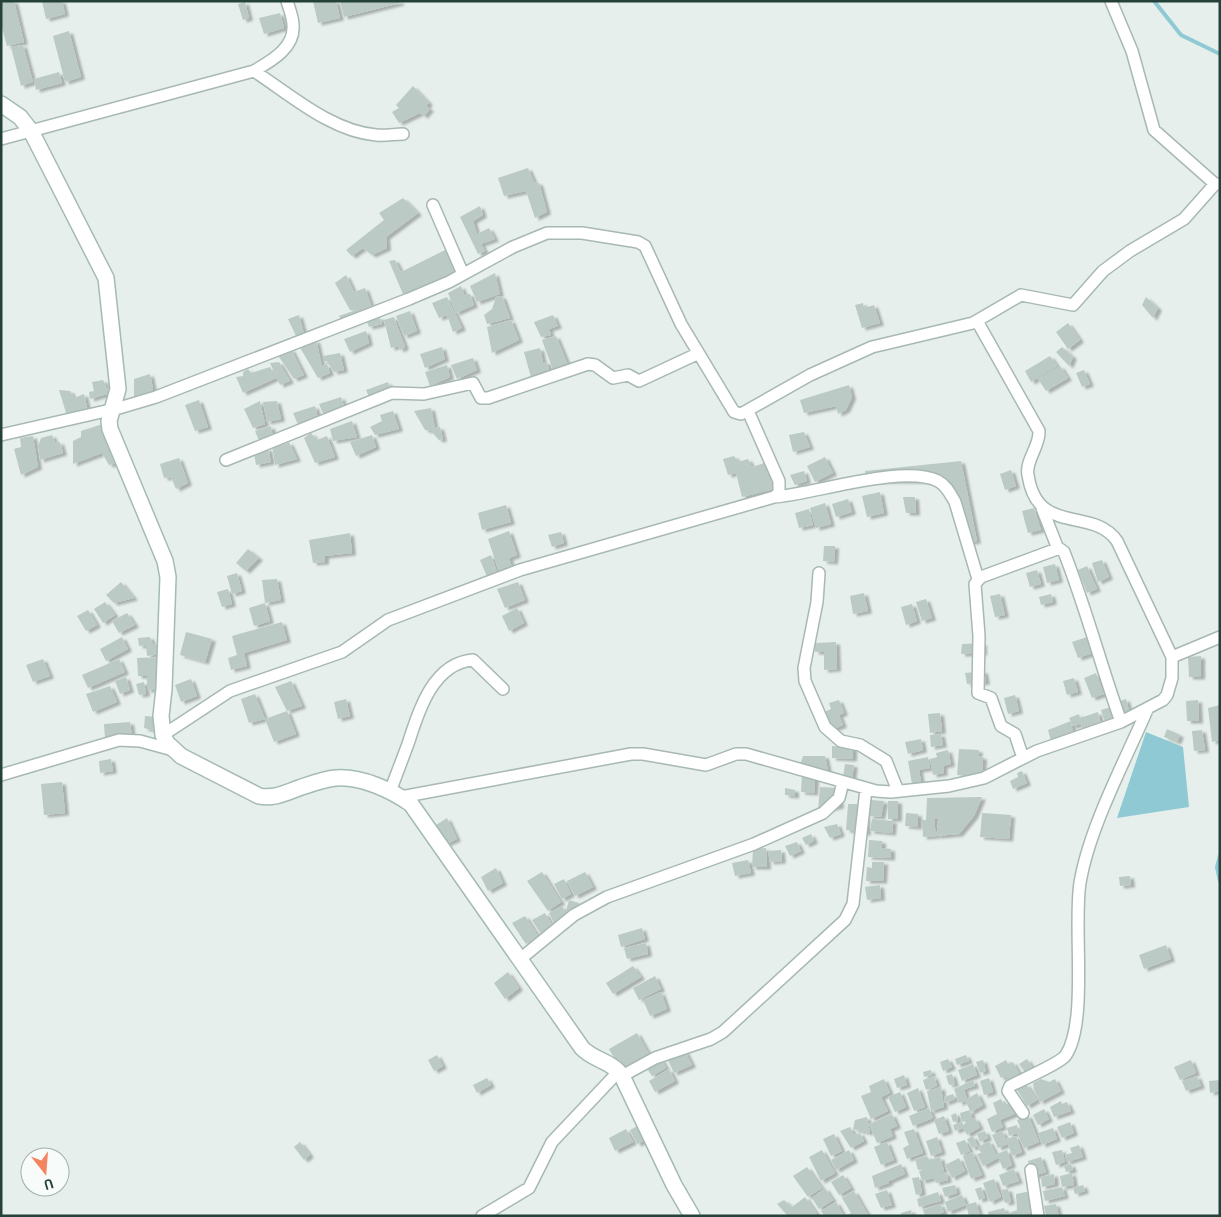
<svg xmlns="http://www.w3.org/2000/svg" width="1221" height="1217" font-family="'PT Sans',sans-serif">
<defs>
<filter id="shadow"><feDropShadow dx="4" dy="2.5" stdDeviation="1" flood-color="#0004"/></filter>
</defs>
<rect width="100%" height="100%" fill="#e6efeb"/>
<!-- water -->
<path fill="#8ec9d4" d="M1146,732L1183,747L1189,807L1117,818Z"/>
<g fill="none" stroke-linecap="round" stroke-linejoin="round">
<!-- stream -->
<path stroke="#8ec9d4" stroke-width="4" d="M1154,1L1181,35L1220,54
M1220,856L1217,867L1220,881"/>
</g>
<!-- building -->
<path fill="#bbcac4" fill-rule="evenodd" filter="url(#shadow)" d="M1,1H14L24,42L7,46L1,24Z
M42,1H62L65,14L46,19Z
M313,1H336L340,18L318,23Z
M340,1H400V3L344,17Z
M245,2L249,18L243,20L238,4Z
M280,13L284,28L264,34L259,18Z
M69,31L81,77L65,82L53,36Z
M23,45L33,82L21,86L11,47Z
M59,72L62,83L36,90L34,79Z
M413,86L429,103L426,106L430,109L424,116L420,113L399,123L392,112L399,108L396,105Z
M528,168L534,182L539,183L547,212L535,218L526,191L504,196L498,178Z
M403,198L418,213L386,237L387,248L372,255L363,248L352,256L346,250L384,220L379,213Z
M480,206L483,215L473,221L477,234L489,228L495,239L481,244L485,251L478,254L460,217Z
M449,248L460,274L405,299L389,261L395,260L401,272Z
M495,273L500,294L477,302L470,286Z
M346,275L354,292L365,288L372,308L360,314L356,310L360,320L345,326L339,316L356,310H350L335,283Z
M461,286L464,294H470L474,305L456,313L448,293Z
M502,296L510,318L487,324L484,315L492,309L496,297Z
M447,297L462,328L453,332L447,315L439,318L432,303Z
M1146,297L1158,308L1153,318L1142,305Z
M863,303L864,308L874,305L880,323L862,328L855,305Z
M410,311L417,331L404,336L396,316Z
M299,315L304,334L296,336L288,319Z
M553,315L558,326L549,329L551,335L541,337L534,322Z
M380,317L382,324L369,327L367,322Z
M394,317L405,347L400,350L398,346L391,348L384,320Z
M511,320L519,340L492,353L487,327Z
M1068,323L1080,340L1068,349L1056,332Z
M366,331L369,343L350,352L344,339Z
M556,336L568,365L563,367L564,371L554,373L542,340Z
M316,340L322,366L327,364L330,373L318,378L299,346Z
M442,347L445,359L425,368L420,354Z
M1062,347L1073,357L1069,366L1056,352Z
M540,348L543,362H547L550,375L532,381L524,352Z
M291,349L304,375L294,379L277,354Z
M340,353L344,370L334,372L327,361L323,362V356Z
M1050,356L1057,366L1031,382L1025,371Z
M473,358L477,370L457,379L451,365Z
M279,362L290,381L280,385L270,363Z
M447,365L450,377L430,386L425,372Z
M1060,366L1068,378L1046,391L1038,379Z
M270,367L276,378L243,393L236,377L243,376V372L248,369L251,373Z
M1084,370L1090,384L1082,387L1076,373Z
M150,374L153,389L150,393L134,399V379Z
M103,380L107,389L113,388L114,392L90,399L89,392L94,391L92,382Z
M388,382L392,394L372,403L366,390Z
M849,385L852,397L846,410L838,414L836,406L804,413L800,400Z
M59,390L70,391L74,398L84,394L88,412L67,416Z
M341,397L345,409L325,418L319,404Z
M199,400L208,427L195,431L185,405Z
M260,401L265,424L253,428L244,409Z
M277,401L281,419L267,422L263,402Z
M315,406L318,418L299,427L293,413Z
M431,408L435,428L440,427L443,439L439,440L431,431L425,430L414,411Z
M393,411L399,429L375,435L370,427L382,421L380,415Z
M352,421L357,437L333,441L330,429Z
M106,423L120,462L109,465L102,453L73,464V441L81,437V431Z
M271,426L273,438L260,443L255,431Z
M804,432L810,447L793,452L789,435Z
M311,433L317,440L327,436L335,457L315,463L304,438Z
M52,435L55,443L60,442L63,453L40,460L38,446L41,438Z
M372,435L376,447L356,456L350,442Z
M33,436L38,467L21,475L14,449L21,447L20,438Z
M282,441L284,445L289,442L297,459L275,465L272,445Z
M268,448L271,462L256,465L254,453Z
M734,456L738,462L748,459L752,467L767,462L781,487L742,497L736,473L728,475L723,459Z
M825,457L833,473L815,482L807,466Z
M179,458L188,483L176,489L171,477L164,478L160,464Z
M961,461L977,541L964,543L946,481H866L865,471Z
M1011,470L1016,486L1005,490L1000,474Z
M804,471L807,481L795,485L790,475Z
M880,492L884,513L867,517L862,496Z
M903,497H915L916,513H906Z
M848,499L852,512L836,517L832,504Z
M825,503L831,524L816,528L810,508Z
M506,505L511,522L482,530L478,513Z
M1034,508L1041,530L1028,533L1022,511Z
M809,509L813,525L799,528L795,513Z
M509,531L517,555L509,558L513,571L500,575L488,539Z
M561,532L564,543L552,547L548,535Z
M350,533L352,553L325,556V562L313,563L309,540Z
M824,546H835L834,562L823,561Z
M248,549L259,558L246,571L236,563Z
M491,555L498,575L488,579L480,560Z
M1102,560L1109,577L1098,582L1092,563Z
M1055,564L1059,580L1047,583L1043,567Z
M1087,566L1097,589L1087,593L1078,570Z
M1037,570L1041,584L1030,587L1026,573Z
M237,573L242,591L232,594L227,576Z
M277,579L281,600L265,603L262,580Z
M121,582L134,598L114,603L106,595Z
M518,582L525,600L505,608L497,589Z
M228,589L232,604L222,607L217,592Z
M864,593L868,611L853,614L850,596Z
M1000,594L1005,615L995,617L990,596Z
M1051,594L1053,602L1041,605L1039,597Z
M926,599L932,618L922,621L916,602Z
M105,602L115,615L103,623L94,609Z
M265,603L270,621L254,626L249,608Z
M912,604L917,621L906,625L901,607Z
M517,608L524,623L509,631L502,616Z
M88,610L97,625L86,631L77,616Z
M127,613L135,625L119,633L112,621Z
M282,622L287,640L244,653L247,666L231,670L228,658L237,655L232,636Z
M186,632L212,639L205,662L180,655Z
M122,637L128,649L106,661L100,649Z
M150,637L153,645L159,644L161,654L147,656L146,645L139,646L138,638Z
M1087,637L1093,653L1078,658L1072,642Z
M836,642L837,669L824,670V652H815V643Z
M983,643V653L961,654L962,644Z
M1201,656V677H1189L1188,657Z
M164,657V689L147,690V676H138L137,658Z
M43,659L50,676L33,682L26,665Z
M119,659L125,672L88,688L82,675Z
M984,671L986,682L967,684L965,673Z
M1096,673L1104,694L1092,698L1084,678Z
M126,677L130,690L120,694L115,681Z
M1074,678L1078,692L1067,695L1063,681Z
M191,679L197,696L181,702L175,685Z
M291,681L302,706L287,711L275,687Z
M144,682L146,694L139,695L136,684Z
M110,686L117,702L93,712L86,694Z
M255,694L265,719L249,723L241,699Z
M1015,695L1019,711L1008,714L1004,698Z
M346,699L350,716L338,719L334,702Z
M1126,699L1130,715L1121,717L1117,702Z
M839,700L844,713L839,715L843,725L831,730L824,712L831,709L829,703Z
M1198,700L1199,721H1187L1186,701Z
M1220,705V740L1212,742L1208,708Z
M1111,707L1116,722L1106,725L1101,710Z
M287,711L296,734L274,742L265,719Z
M1098,712L1101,725L1083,732L1081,724L1073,726L1069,718L1079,714L1080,718Z
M940,713L942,731L930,733L928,714Z
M145,716L157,717L160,732L144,728Z
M1071,721L1073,734L1051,741L1048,730Z
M130,722L132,736L105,738L104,724Z
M1167,729L1180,735L1177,742L1164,737Z
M1202,730L1205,750L1194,751L1192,731Z
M941,734L943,745L931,747L930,735Z
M921,739L923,750L908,754L905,742Z
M832,746L853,747V759L832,758Z
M959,749L979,750L978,756L983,757L982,774L978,777L957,775Z
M948,750L951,764L943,766L944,773L933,775L930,759L937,757L936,753Z
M803,756H825L828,771L800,765Z
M928,757L930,768L919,770L921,782L912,784L908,761Z
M111,759L113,771L100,773L99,761Z
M845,764L854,765L852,778L843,777Z
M1022,771L1027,783L1013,789L1010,781L1018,777L1017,773Z
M802,775L815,777L814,793L801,792Z
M62,782L65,813L44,815L41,784Z
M820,787L838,788L840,806L818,811Z
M785,788L795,790V796L785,795Z
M982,797L974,816L959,834L923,837L922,820H926L927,798ZM939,818L936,837L934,819Z
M871,800L884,801L881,817L869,816Z
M888,801H898V819H888Z
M848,804H865L867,833L846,830Z
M906,813L918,814V827L905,826Z
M982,813L1011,815L1009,839L980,837Z
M447,818L457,839L446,844L436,825Z
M872,819L893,821L892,833L870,831Z
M837,824L841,834L830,838L824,827Z
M811,834L814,841L806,845L802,838Z
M869,840L882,841V848L891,849V858L868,857Z
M797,842L801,851L790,856L785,846Z
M766,848L767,867H752L753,849Z
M781,850L782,861L770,862L768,851Z
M748,860L751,873L735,876L732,863Z
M872,862H884L883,881H866L867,867L872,868Z
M496,868L503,883L488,891L481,877Z
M542,872L561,902L548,911L527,881Z
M585,872L593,887L575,896L567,881Z
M1130,876L1131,885L1120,886L1119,877Z
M564,879L571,894L562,899L554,884Z
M880,885L881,898L867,900L865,887Z
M569,900L579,903L574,913L566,911Z
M562,906L568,916L555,925L549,913Z
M545,913L553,927L541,934L532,920Z
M525,916L538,936L526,944L512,923Z
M642,928L645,939L621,947L618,935Z
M646,943L648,954L627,959L624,948Z
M1166,945L1171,959L1144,969L1139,955Z
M633,966L641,977L613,994L606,983Z
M508,972L519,988L505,999L494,983Z
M655,976L661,989L639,1000L633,988Z
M661,992L667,1009L650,1016L643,1000Z
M637,1033L650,1056L622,1072L609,1049Z
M685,1051L692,1065L674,1073L667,1058Z
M437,1055L443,1066L434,1071L428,1060Z
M966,1055L969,1061L957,1065L955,1059Z
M661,1059L666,1068L652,1076L646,1067Z
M948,1059L952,1067L943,1071L940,1062Z
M1027,1059L1034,1070L1026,1074L1019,1064Z
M983,1060L986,1071L980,1073L976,1062Z
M1006,1060L1008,1064L1013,1062L1021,1077L1009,1083L1006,1076L1001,1078L995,1066Z
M1191,1060L1196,1073L1180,1080L1174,1067Z
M973,1064L977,1075L962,1081L958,1070Z
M669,1069L675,1081L655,1092L649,1081Z
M931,1070L932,1075L924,1077L923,1072Z
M952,1074L955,1084L949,1085L946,1076Z
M904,1075L907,1085L897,1088L894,1079Z
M934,1076L937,1086L926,1090L923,1080Z
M1197,1076L1201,1086L1186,1091L1182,1081Z
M487,1078L491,1085L477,1093L473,1085Z
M989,1078L993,1092L984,1095L980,1081Z
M884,1079L890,1093L881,1097L888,1111L871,1119L861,1096L871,1092L869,1086Z
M1041,1079L1049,1082L1055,1079L1061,1091L1040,1102L1034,1090L1033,1083Z
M973,1080L975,1086L964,1089L967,1099L977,1093L983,1105L971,1112L970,1110L972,1119L975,1118L980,1127L967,1135L963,1128L955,1131L953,1125L962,1122L963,1125L972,1119L962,1122L960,1113L970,1110L965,1101L959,1103L954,1089Z
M1220,1080V1091L1210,1093L1209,1081Z
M1026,1084L1037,1100L1027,1106L1017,1090Z
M941,1087L944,1107L931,1111L927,1091Z
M918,1088L925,1107L914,1111L907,1093Z
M900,1092L906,1107L895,1112L888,1097Z
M953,1094L955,1099L945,1103L944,1097Z
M1001,1099L1004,1105L1014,1101L1019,1112L1000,1120L1003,1127L992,1132L987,1119L997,1114L993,1103Z
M1061,1101L1062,1104L1067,1102L1071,1111L1054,1117L1050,1107Z
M929,1108L933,1118L913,1126L909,1116Z
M1044,1109L1049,1119L1038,1125L1033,1115Z
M956,1113L958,1121L953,1122L951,1115Z
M892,1114L897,1126L890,1129L893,1136L877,1143L869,1124Z
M1028,1115L1039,1142L1024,1148L1017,1133L1009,1136L1007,1128L1017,1125L1018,1130L1021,1129L1017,1120Z
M944,1116L949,1131L939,1134L934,1120Z
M867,1117L870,1133L853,1129L855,1120Z
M1070,1122L1074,1133L1062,1138L1057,1127Z
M641,1124L648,1139L637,1144L630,1130Z
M850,1127L854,1135L860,1133L864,1141L851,1148L840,1131Z
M1053,1128L1057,1139L1042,1145L1038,1133Z
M626,1129L633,1142L615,1151L609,1138Z
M914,1129L923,1153L907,1159L903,1148L909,1145L904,1132Z
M985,1131L988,1138L980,1142L977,1134Z
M1002,1131L1006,1139L1016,1136L1022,1152L1012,1156L1008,1144L998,1148L992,1135Z
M834,1134L842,1151L831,1156L823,1139Z
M973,1136L978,1146L972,1148L967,1139Z
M937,1137L942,1152L931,1156L926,1141Z
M965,1140L970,1151L961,1155L956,1143Z
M989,1141L998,1158L983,1166L977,1154L981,1153L978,1147Z
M300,1142L310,1155L304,1160L294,1147Z
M887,1142L894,1160L881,1165L874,1147Z
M1079,1145L1083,1157L1067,1162L1065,1155L1072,1153L1070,1148Z
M822,1150L835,1173L821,1181L809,1157Z
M849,1150L854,1160L836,1170L831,1160Z
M1007,1150L1012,1165L1003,1169L997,1154Z
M1062,1150L1065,1162L1056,1165L1052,1152Z
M972,1152L982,1175L971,1179L963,1156Z
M927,1156L929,1160L940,1157L944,1171L934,1176L946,1172L948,1180L936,1183L934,1178L922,1181L919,1171L931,1168L918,1170L915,1159Z
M1041,1157L1046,1172L1028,1178L1025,1167L1029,1166L1028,1161Z
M959,1158L965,1171L952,1178L945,1165Z
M901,1164L905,1174L889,1181V1183L875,1188L872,1176Z
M1071,1164L1073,1170L1066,1172L1064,1166Z
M807,1167L822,1188L808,1197L793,1176Z
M1014,1169L1019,1181L1003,1186L999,1175Z
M1072,1173L1074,1185L1062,1187L1065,1196L1045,1201L1043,1191L1062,1187L1060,1176Z
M1054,1174L1055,1184L1042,1187L1041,1177Z
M843,1175L851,1188L839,1195L831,1182Z
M919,1177L922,1193L916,1195L912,1178Z
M994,1179L1001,1197L990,1202L983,1183Z
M955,1185L957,1193L945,1197L942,1188Z
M1083,1185L1085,1191L1075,1194L1073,1188Z
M981,1187L985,1198L979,1200L975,1189Z
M825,1188L833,1200L819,1209L812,1198Z
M1008,1189L1011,1202L1005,1203L1001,1190Z
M887,1190L892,1205L881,1208L875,1194Z
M854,1191L868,1215L867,1216H844L851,1213L842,1198Z
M1031,1191L1034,1212L1020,1216H989L988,1212L1004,1208L1006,1214L1017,1210L1016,1194Z
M938,1192L941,1201L919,1207L917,1199Z
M962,1195L966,1205L976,1202L980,1216H969L966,1205L948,1212L945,1202Z
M805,1197L817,1214L816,1216H788L777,1204L784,1200L792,1207Z
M836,1202L844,1216H824L821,1211Z
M940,1204L944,1212L935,1216H925L923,1210Z
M1056,1204L1059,1216H1046L1044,1206Z
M911,1210L912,1216H901V1213Z"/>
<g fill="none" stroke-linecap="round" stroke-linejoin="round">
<!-- street casing -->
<g stroke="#a8b8b2" stroke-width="14">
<path id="street" d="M1111,1L1132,51L1154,130L1215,184
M254,71C291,95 331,131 376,135C385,136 395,134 403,134
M1,139L254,71C271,61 295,48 293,25C293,17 289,8 287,1
M433,205L463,274
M1,435L119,408L156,397L409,299L449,282L513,247L547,233H582L638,242L645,246L681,324L734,412L741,414L810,375L872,347L973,323L1021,295L1073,305L1103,271L1130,251L1184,219L1215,184H1220
M226,460L392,393L424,394L473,383L481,398H488L588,364L595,365L613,378L628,375L639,381L697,354
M774,497C814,494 903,464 938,481C947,486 950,494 955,502L978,579
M1042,508L1058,549
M819,573L817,602L804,668L805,681L825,727L841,741L860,745L886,761L898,791
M1172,657L1220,637
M163,735L230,691L342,652L388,620L520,570L774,497L779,493V481L748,411
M1023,758L1015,734L1001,726L991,698L978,693L979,636L975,584L981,577L1057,549H1060L1064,552C1086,608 1101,666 1121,722
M1,775L119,740L140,741L173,750
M390,792C396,775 403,758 409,741C419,709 434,663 473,660L503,689
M401,797L631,754H643L706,765L736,754H746L876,791L891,792L949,786L984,778L1037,751L1121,722L1163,700L1167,695L1172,678V657L1117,541C1093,506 1037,537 1028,475C1025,461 1040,446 1039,431L977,321
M519,960L574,915L607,897L754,844L823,813L839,798L843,782
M622,1076L655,1058L711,1039L723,1032L845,920L853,904L866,789
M1023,1113L1008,1091L1010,1086C1021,1080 1061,1063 1066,1055C1088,1021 1073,926 1080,883C1089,828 1125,761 1147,710
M1031,1170L1038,1216
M482,1216L529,1188L552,1142L619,1071"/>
</g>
<!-- secondary casing -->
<g stroke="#a4bbb3" stroke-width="18">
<path id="secondary" d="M1,104L20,117L31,131L106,278L118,389L109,421L110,429L165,561L168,577L164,689L161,716L163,735L167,743L181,756L259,796C274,799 285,793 299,788C311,784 323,779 336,778C361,776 391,790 411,804L582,1048C593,1060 612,1061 622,1076L674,1185L692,1216"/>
</g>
<!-- street -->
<use href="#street" stroke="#fff" stroke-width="11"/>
<!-- secondary -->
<use href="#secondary" stroke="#fff" stroke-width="15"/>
</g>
<!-- border -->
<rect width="1221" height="1217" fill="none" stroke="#24423a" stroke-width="5"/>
<!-- north arrow -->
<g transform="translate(45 1172) rotate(163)"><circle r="24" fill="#f7fbf9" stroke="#a3b1ad"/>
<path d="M0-4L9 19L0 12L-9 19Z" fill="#f4845f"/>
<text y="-8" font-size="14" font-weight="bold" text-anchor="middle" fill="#24423a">U</text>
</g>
</svg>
